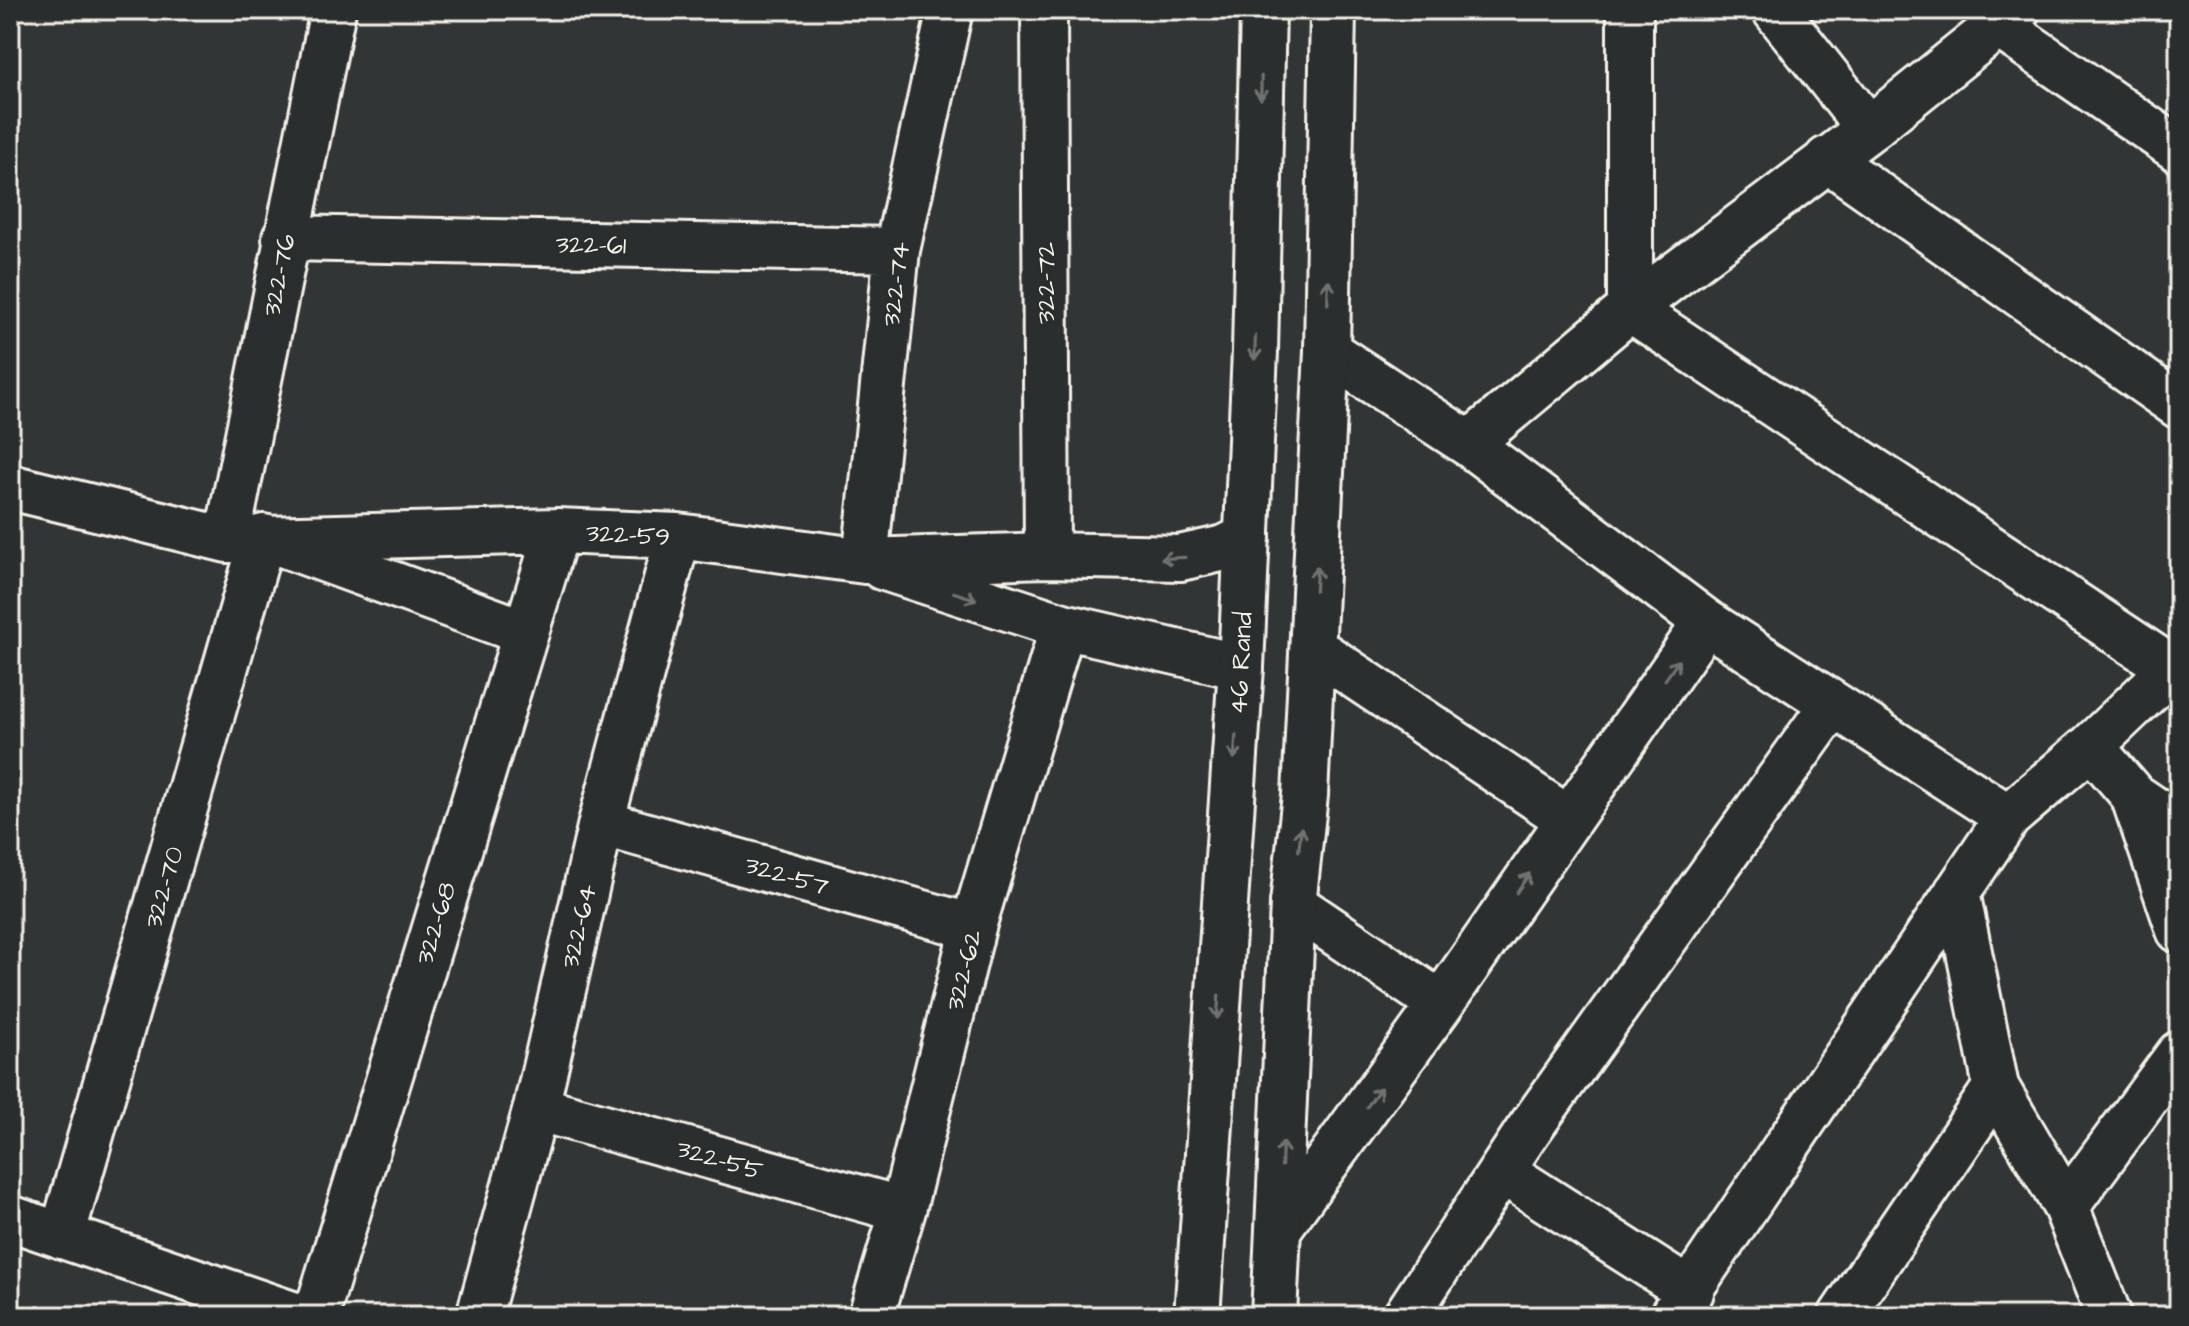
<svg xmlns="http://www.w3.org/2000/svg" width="2189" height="1326" font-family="'Architects Daughter',sans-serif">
<rect width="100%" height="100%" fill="#323535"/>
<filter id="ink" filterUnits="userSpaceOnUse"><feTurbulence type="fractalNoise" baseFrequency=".0125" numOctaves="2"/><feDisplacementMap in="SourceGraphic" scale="16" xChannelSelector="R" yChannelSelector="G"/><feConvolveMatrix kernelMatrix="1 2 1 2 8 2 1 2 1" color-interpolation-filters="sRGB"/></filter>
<g filter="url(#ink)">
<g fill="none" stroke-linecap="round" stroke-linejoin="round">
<!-- minor casing -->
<g stroke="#f4f1e8" stroke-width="50">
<path id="minor" d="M1044,10L1047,555
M1630,10V309L2171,668
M1775,10L1869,129
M1998,25L2179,150
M1827,159L2179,406
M285,238L897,250
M1327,351L1469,444L1706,622L2008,817
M1469,444L1630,309L1869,129L2017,10
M10,487L227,540L557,531L678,536L865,561L1047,555L1180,558L1225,548L1247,537
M227,540L333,10
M865,561L897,250L950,10
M882,567L1063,626L1241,667
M1313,648L1567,818
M2091,746L2133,795L2179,826
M2133,795L2179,930
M601,823L973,927
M1957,892L1996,1087L2066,1207L2109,1316
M1293,904L1441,1004
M536,1108L903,1210
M1502,1171L1691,1292
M2066,1207L2179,1054
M10,1218L298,1316
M1279,1228L1441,1004L1706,622
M62,1236L263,537L524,632
M316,1316L557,531
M479,1316L536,1108L601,823L678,536
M871,1316L903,1210L973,927L1063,626
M1406,1316L1527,1132L1832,705
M1672,1316L2008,817L2091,746L2179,662
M1841,1316L1996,1087"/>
</g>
<!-- major casing -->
<g stroke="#f4f1e8" stroke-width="50">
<path id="major" d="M1197,1316L1241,667L1255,351L1263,10
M1274,1316L1293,904L1305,795L1327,351L1333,10"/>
</g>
<!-- minor -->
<use href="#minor" stroke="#2a2d2e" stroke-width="44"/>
<!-- major -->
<use href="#major" stroke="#2a2d2e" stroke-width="44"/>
</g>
<!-- one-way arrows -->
<defs><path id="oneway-shaft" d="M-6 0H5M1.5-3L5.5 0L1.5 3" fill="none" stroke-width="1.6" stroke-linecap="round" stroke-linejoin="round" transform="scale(2)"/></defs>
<g stroke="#71726f">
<use href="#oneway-shaft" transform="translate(1261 88) rotate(91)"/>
<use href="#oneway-shaft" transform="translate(1328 292) rotate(-89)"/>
<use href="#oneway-shaft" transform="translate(1255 348) rotate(92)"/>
<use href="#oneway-shaft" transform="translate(1173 558) rotate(177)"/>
<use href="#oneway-shaft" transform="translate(1316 579) rotate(-87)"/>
<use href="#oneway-shaft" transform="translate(965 596) rotate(18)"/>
<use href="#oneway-shaft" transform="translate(1672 670) rotate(-55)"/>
<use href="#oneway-shaft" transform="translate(1235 747) rotate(94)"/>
<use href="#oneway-shaft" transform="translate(1300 839) rotate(-84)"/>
<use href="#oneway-shaft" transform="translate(1523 883) rotate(-56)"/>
<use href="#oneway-shaft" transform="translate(1218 1007) rotate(94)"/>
<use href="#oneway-shaft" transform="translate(1374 1097) rotate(-54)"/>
<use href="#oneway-shaft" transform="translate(1282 1154) rotate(-88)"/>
</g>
</g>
<g text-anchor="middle" stroke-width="6" stroke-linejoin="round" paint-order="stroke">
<!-- street labels -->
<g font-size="26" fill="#f4f1e8" stroke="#2a2d2e">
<text transform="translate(591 244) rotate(1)" y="9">322-61</text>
<text transform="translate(278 275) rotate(-79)" y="9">322-76</text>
<text transform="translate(1045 283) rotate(-90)" y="9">322-72</text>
<text transform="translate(895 284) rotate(-83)" y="9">322-74</text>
<text transform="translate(628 534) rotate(3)" y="9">322-59</text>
<text transform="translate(1240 663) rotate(-87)" y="9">46 Rand</text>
<text transform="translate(787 875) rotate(16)" y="9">322-57</text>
<text transform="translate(163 887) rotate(-74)" y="9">322-70</text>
<text transform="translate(435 923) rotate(-73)" y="9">322-68</text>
<text transform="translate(578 926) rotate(-77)" y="9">322-64</text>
<text transform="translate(963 970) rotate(-76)" y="9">322-62</text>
<text transform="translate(720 1159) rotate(16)" y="9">322-55</text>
</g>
</g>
<!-- margin -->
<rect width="2189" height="1326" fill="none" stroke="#2a2d2e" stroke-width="40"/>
<rect x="20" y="20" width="2149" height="1286" fill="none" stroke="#f4f1e8" stroke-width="3" filter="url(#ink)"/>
</svg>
